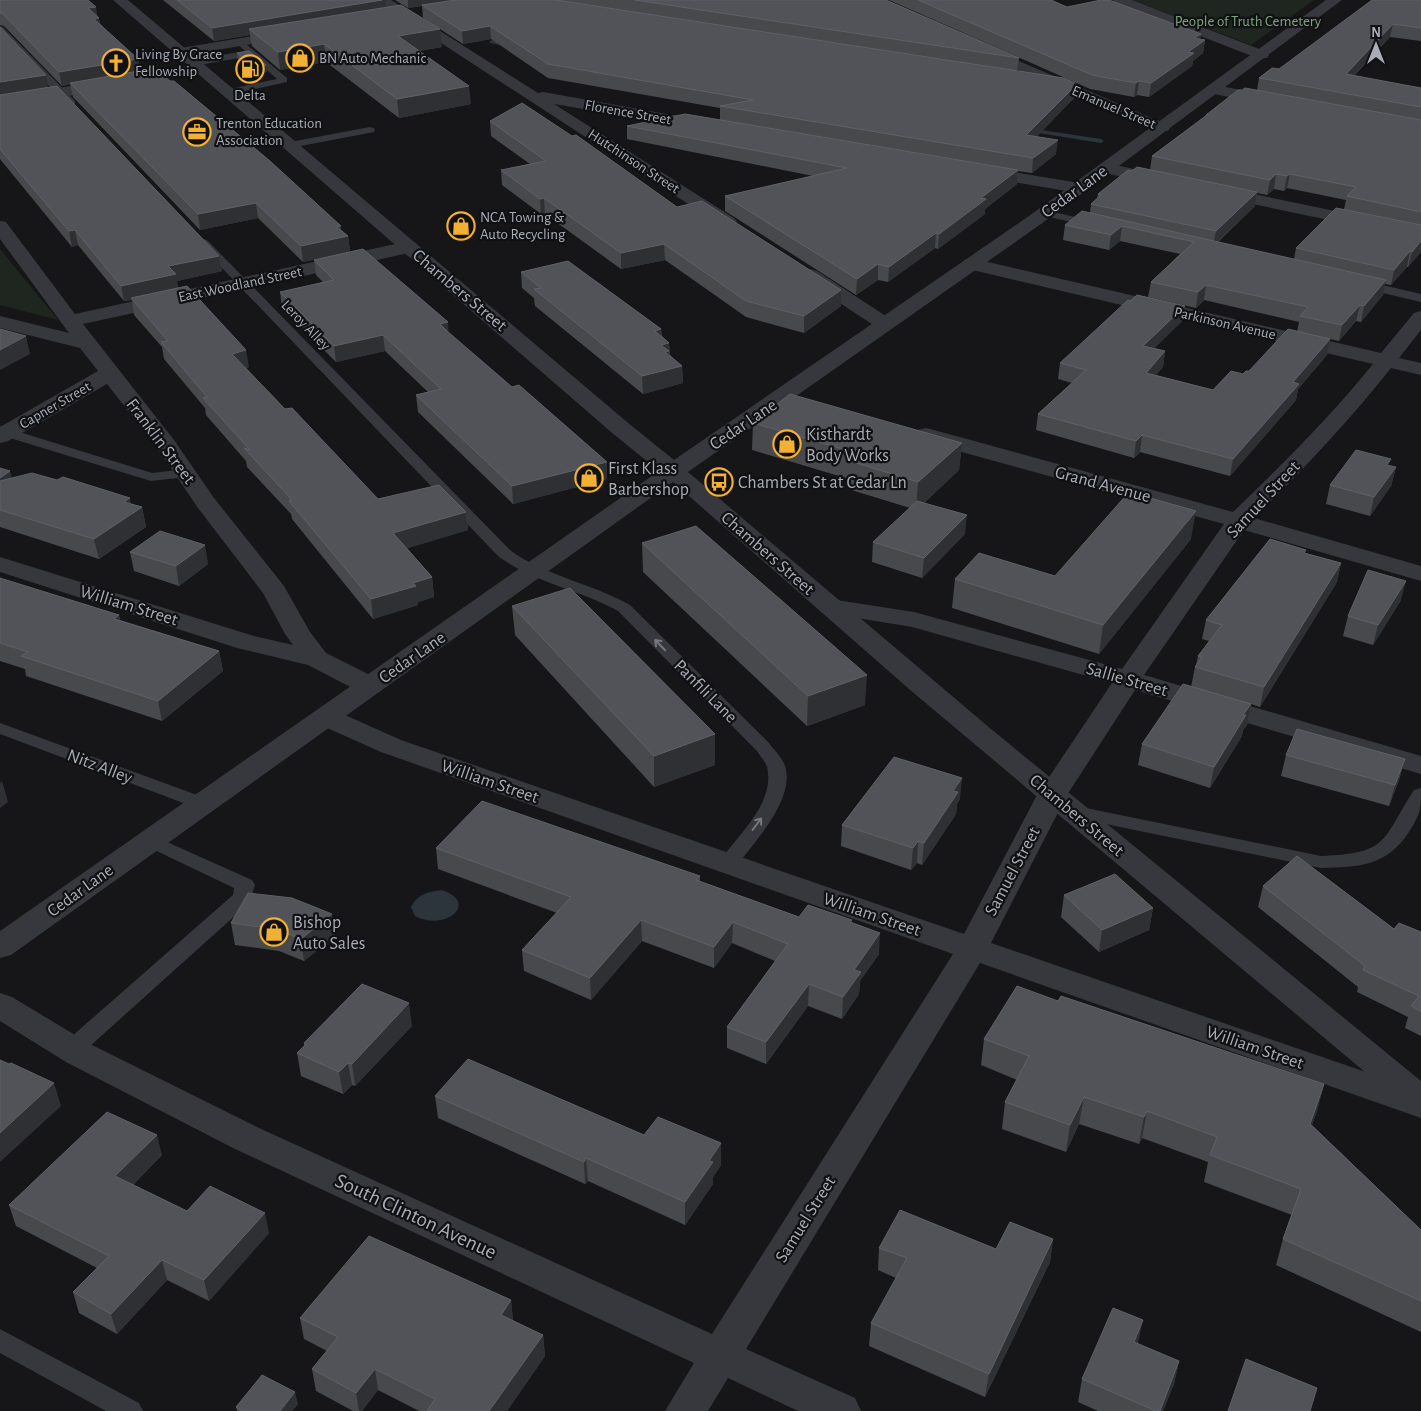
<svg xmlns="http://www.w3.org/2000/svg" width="1421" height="1411" font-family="'Alegreya Sans',sans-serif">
<rect width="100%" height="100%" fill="#161618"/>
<!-- green -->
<path fill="#1e261f" d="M1133,0H1314L1251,45Z
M0,249L58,320L0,305Z"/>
<!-- water -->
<path fill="#2c353c" d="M442,890C480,903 445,932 415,916L411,907C418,894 427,892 442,890Z"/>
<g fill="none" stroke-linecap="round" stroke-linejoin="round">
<!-- stream -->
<path fill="#2c353c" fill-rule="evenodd" d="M492,40L515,45L512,47L490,43L489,42Z
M1028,128L1101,139L1104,141L1101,143L1026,131V129Z"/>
<!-- service -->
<path fill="#37383d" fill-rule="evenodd" d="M0,26L3,27L75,101V105H67L0,34Z
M240,39L287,78V82L228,95L225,94V90L277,79L251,56L193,66L188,63L193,60L245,51L235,42Z
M370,127L374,128L375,130L374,132L290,148L285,145L290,142Z
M1044,210L1098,222L1100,224L1094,227L1040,215L1038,213Z
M204,239L208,241L510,550C545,576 591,583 630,605L769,743C774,750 782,757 785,766C796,799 753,844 735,868L728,870L721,868L718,864C736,836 776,804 767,767C765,761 760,756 757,751L618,611C580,590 534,583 498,556L200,245L198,243Z
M1361,280L1421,294V302L1357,287L1355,284L1357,281Z
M0,426L152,473L186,469L191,470L193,473L191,476L186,477L151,481L0,435Z
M0,723L208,799L210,803L208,807L201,809L194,807L0,734Z
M1421,788C1421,809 1421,813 1409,832C1387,866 1359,867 1321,868L1076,818L1069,816L1067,812L1069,808L1076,806L1321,856C1390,853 1381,841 1414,790Z
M149,834L252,880L255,885L249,903L79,1056L71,1058L63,1056L60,1050L63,1044L233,895L234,888L142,844L139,840L142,836Z
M0,1329L139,1403L143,1411H106L0,1353Z"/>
<!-- minor -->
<path fill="#37383d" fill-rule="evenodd" d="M375,0H391L538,93L543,92L706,121L708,124L706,127L700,129L554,104L734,218L737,222L734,226L728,227L722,226Z
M1113,0H1132L1267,52L1269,55L1267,58H1257L1115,3Z
M288,30L293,31L295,34L293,37L181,56L176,55L174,52L176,49L181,48Z
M984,46L1168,125L1170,128L1168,131H1156L979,53L977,50L979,47Z
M200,64L205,66L208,69L205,72L0,108V98Z
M1214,85L1269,95L1275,97L1277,100L1275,103L1269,105L1209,93L1206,90L1209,87Z
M1106,163L1167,176L1170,180L1167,184L1161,185L1100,172L1097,168L1100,164Z
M982,167L1079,183L1085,184L1088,188L1085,192L1079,193L976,176L973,172L976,168Z
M1220,187L1421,229V239L1214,196L1211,192L1214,188Z
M0,221L6,222L75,314L409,241L416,243L418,247L416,251L409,253L83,324L174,440L214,498L284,586L310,632L326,653L380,680L384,686L380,692L370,694L360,692L308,665L237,648L0,572V557L254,636L293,645L285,634L263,593L198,508L158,449L107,384L8,441L0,443V427L98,371L80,348L0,328V316L69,333L0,239Z
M971,258L1381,353L1414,313L1421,311V330L1399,358L1421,363V375L1391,368C1349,421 1302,471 1254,518L1421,566V581L1244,530L1144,675L1421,756V774L1135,690L1067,795L991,943L1421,1091V1118L980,963L746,1349L855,1398L861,1411H798L728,1378L708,1411H665L694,1363L233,1148L66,1062L0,1021V993L12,997L90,1044L259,1128L712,1334L953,954L381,752L316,723L312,717L316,711L326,709L336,711L401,740L964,934L1037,795L1112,683L912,627L821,612L817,607L821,602L830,599L914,612L1122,669L1224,524L918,440L915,435L918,430L926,428L934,430L1233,512C1282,465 1330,417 1373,364L964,268L962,264L964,260Z
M810,269L817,271L892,320L895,324L892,328L885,330L878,328L803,279L800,275L803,271Z"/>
<!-- tertiary -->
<path fill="#37383d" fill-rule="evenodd" d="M113,0H128L627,422L674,460L1029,216L1326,0H1342L1041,224L688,472L991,729L1421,1081V1113L1409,1109L909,689L673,482L11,955L0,958V931L659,471L611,432Z"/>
</g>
<!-- wall -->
<path fill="#47494d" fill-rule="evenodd" d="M0,0L98,17L101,26L138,59L140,71L348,236L350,252L303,262L258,218L200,230L73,97L70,84L62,86L4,26L0,25Z
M163,0H386L387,7L442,47L419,51L471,104L399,118L326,62L280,70L252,46L250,35L214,41Z
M395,0H886L1019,58L1017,71L1075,97L1037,136L1056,154L1032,173L1018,171L1017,184L985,209V214L938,249L935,248L888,282L878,280L856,295L725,211V196L813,176L627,139V126L720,120V108L548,78L491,39L463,44L423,18L422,6L408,8Z
M889,0H1051L1067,7L1201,34L1200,39L1205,40L1203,53L1193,61L1192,66L1149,97L1137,95L1134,97L1090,89Z
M1421,0V41L1390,37L1354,76L1421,88V252L1408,267H1407L1391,285L1385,284L1383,295L1361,322L1356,321L1339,341L1330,339L1327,355L1298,389L1296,400L1230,476L1140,452L1134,458L1036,430L1038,414L1072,383L1058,379L1060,363L1185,306L1182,321L1154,348L1165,351L1163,367L1156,375L1213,390L1249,371L1297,332L1299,322L1204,300L1196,308L1148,297L1151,282L1180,254L1120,241L1109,250L1063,240L1065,225L1090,213L1091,204L1097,199L1098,194L1132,171L1150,170L1152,156L1205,117L1206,115L1242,90H1257L1259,78L1279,69ZM1287,188L1346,200L1344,209L1296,248L1294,259L1218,242L1255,206L1257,193L1267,195L1274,189L1284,191Z
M0,27L48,87L219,256L222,271L177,281L178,288L249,367L246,368L285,409L378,499L466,512L468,530L407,548L432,577L434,597L418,602V605L373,619L292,519L291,514L247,467L246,461L206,415L205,408L164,359L162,347L134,315L132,300L124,301L78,245L72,247L0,159Z
M237,53L267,72L256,74L238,60Z
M490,121L677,207L841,290V306L804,333L746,317L665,260L621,269L545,214H541L502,185L501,170L530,164L491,136Z
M314,260L448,322V332L607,479L513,504L418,412L416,395L428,392L385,351L336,362L282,308L280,292L323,282L316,275Z
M521,272L661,329L662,336L669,343L670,355L682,366L683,383L643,394L535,306L534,298L522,288Z
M753,423L962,443L959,470L924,503L965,534L922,578L872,562L873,542L910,508L848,489L849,479L752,450Z
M1396,467L1391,486L1370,516L1326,504L1330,485Z
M0,468L12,478L131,504L142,507L146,527L99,559L0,527Z
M1191,539L1099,654L952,608L955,579L1055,576Z
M642,543L865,705L807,726L643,572Z
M130,552L208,564L179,586L134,571Z
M1305,553L1341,563L1337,582L1260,707L1251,704L1247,725L1243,730L1242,736L1210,788L1138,765L1142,744L1191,687L1195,667L1196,665L1198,656L1209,641L1202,639L1206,620Z
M0,578L119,615L120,620L219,651L223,671L162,721L26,676L25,669L0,661Z
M1401,600L1373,645L1343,636L1348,616Z
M512,606L715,765L654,787L515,635Z
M1286,755L1405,759L1399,780L1389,806L1281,776Z
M960,799L957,804L956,814L922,865L917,863L911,870L841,846L842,825Z
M436,848L700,876V881L799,917L852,920L851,923L879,954L860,981L859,994L842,1019L808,1006L766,1064L727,1048V1027L775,961L732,943L714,968L642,941L591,1000L524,971L522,950L557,913L438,869Z
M1263,886L1394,929L1421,932V1036L1405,1028L1408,1017L1357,992L1358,987L1258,907Z
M1064,895L1153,908L1149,930L1099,952L1061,917Z
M231,923L335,936L304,961L279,951L235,945Z
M1058,1001L1324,1084L1317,1111L1312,1125L1421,1230V1332L1276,1265L1283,1239L1292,1215L1204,1182L1208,1162L1142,1138L1139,1144L1079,1124L1066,1152L1002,1129L1005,1102L1017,1080L981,1065L984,1039Z
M412,1026L355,1086L352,1085L343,1094L301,1076L297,1053L304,1046V1043Z
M435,1096L644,1135L721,1165L713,1177V1184L685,1225L588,1181L585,1184L438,1118Z
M162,1155L133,1185L187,1211L269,1233L209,1301L167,1280L117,1334L79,1313L73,1292L97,1268L16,1226L9,1205Z
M1053,1239L1050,1262L985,1397L869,1346L871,1323L896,1278L878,1270L879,1248L996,1249Z
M511,1300L513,1321L543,1335L545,1356L507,1411H419L378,1390L362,1411H353L316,1391L312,1369L327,1351L304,1339L300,1318Z
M1138,1344L1179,1361L1174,1384L1163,1411H1098L1078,1402L1082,1379Z
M298,1404L292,1411H237L236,1407Z"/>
<!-- shaded-wall -->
<path fill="#2f3033" d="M382,0H386L387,12L249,29L250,35L214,41L212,28Z
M408,0H458L408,8Z
M96,7L98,19L99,18L102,31L96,32L88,8Z
M1393,24L1390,37L1343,87L1346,74Z
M490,26L491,39L463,44L462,31Z
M440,29L442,47L400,54L398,36Z
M1201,34L1199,44L1205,40L1203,53L1193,61L1192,66L1149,97L1151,83L1188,52L1194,38Z
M324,44L326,62L280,70L278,52Z
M138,59L140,72L62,86L59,72Z
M266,65L267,72L256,74L255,67Z
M46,75L48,88L0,96V82Z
M1139,81L1137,95L1134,97L1136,83Z
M1077,84L1075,97L1025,149L1026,135Z
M469,86L471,104L399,118L397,99Z
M1058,140L1056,154L1032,173L1033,158Z
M1018,170L1017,184L985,209V214L938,249L939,234L981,198Z
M1276,174L1274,189L1267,195L1270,180Z
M1290,174L1287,188L1284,191L1287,176Z
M1257,192L1255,206L1213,246L1216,231Z
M544,198L545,214H541L540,199Z
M256,203L258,218L200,230L198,214Z
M341,226L342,237L348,236L350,252L303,262L301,246L337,227Z
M1122,226L1120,241L1109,250L1111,235Z
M75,230L78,245L72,247L69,231Z
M936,233L935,248L888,282L889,267Z
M1421,241V252L1408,267L1412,252Z
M664,244L665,260L621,269V253Z
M1410,251L1407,267L1391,285L1394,270Z
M219,256L222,271L177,281L178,290L131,298L132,300L124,301L121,286L168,266Z
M878,264V280L856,295L857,279Z
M1386,280L1383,295L1361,322L1364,306Z
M1206,285L1204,300L1196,308L1198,292Z
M841,290V306L804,333V316Z
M1360,305L1356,321L1339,341L1342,325Z
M1185,306L1182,321L1141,362L1143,346Z
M448,322L449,338L440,324Z
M661,329L662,344L669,343L670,369L655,331Z
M383,335L385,351L336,362L334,346Z
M26,336L30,354L0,370V350Z
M1330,339L1327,355L1298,389L1296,400L1230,476L1233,459L1293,382Z
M246,350L249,367L235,371L232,354Z
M1165,351L1163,367L1143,389L1146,373Z
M682,366L683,383L643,394L642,376Z
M1142,435L1140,452L1134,458L1136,441Z
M962,443L959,470L916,510L918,482Z
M607,462V479L513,504L512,486Z
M1396,467L1391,486L1370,516L1374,497Z
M10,471L15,490L0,500V478Z
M130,498L133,514L142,507L146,527L99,559L94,539L124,502Z
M1196,511L1191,539L1099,654L1103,625Z
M466,512L468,530L396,552L393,533Z
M967,515L965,534L922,578L924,558Z
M205,545L208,564L179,586L176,566Z
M1341,563L1337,582L1260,707L1264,687Z
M432,577L434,597L418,602V605L373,619L371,599L413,583Z
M1406,581L1401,600L1373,645L1378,625Z
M119,615L123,635L114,619Z
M219,651L223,671L162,721L158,701Z
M867,675L865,705L807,726L808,696Z
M1251,704L1247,725L1243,730L1242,736L1210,788L1214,767L1243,715Z
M715,734V765L654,787V756Z
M1405,759L1399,780L1389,806L1395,785Z
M962,778L960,799L957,804L956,814L922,865L924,843L953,791Z
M2,781L8,802L0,808V783Z
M918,841L917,863L911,870L913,848Z
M1153,908L1149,930L1099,952L1102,930Z
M332,914L335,936L304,961L301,939Z
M641,920L642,941L591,1000L590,978Z
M733,922L732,943L714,968V947Z
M880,933L879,954L860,981L859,994L842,1019L843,997L854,970Z
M809,984L808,1006L766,1064V1042Z
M409,1003L412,1026L355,1086L352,1064Z
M348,1063L352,1085L343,1094L339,1072Z
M54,1083L61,1106L0,1162V1133Z
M1324,1084L1317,1111L1303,1150L1310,1124Z
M1084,1097L1079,1124L1066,1152L1070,1125Z
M1147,1111L1142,1138L1139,1144L1144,1117Z
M157,1135L162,1155L121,1197L115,1176Z
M721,1143V1165L713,1177V1184L685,1225V1202L709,1161Z
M586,1158L588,1181L585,1184L584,1162Z
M265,1213L269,1233L209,1301L204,1280Z
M1053,1239L1050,1262L985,1397L989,1374Z
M162,1260L167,1280L117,1334L111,1314Z
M511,1300L513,1321L501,1315Z
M1143,1320L1138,1343L1130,1365L1134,1342Z
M543,1335L545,1356L507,1411H489Z
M1179,1361L1174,1384L1163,1411H1160Z
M375,1369L378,1390L362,1411H359L356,1393Z
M295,1392L298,1404L292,1411H280Z"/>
<!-- building -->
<path fill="#525359" stroke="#5f6168" d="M0,0H88L96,7L88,8L99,18L94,19L138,59L59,72L2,13H0Z
M177,0H382L212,28Z
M455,0H556L1064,78L1077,84L1026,135L1058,140L1033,158L720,106L753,100L548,64L490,26L462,31L422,5Z
M635,0H886L1019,58Z
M918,0H1051L1067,7L1101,0H1109L1201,34L1194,38L1205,40L1188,52L1194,53L1151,83L1139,81L1136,83L1092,75Z
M1372,0H1421V28L1393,24L1346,74L1421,88V107L1259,78L1272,68L1279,69Z
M401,5L440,29L398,36L469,86L397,99L324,44L278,52L249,29Z
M0,27L46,75L0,82Z
M249,51L266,65L255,67L237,53Z
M150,69L155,74L160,73L170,81H174L270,161L341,226L337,227L348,236L301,246L256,203L198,214L70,83Z
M57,86L219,256L168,266L176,274L121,286L75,230L69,231L0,149V95Z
M1245,88L1421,120V212L1347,196L1356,187L1290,174L1287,176L1276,174L1270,180L1152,156L1207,115H1206L1238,90H1242Z
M522,103L572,136L576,135L677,207L702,201L841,290L804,316L746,301L664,244L621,253L544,198L540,199L501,170L546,161L490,121Z
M685,114L1018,170L981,198L986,199L939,234L936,233L889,267L878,264L857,279L725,196L847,168L627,126Z
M1137,167L1257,192L1216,231L1091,204L1101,195L1098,194L1128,170L1132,171Z
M1336,208L1421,225V241L1412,252L1410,251L1394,270L1296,248Z
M1082,211L1386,280L1364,306L1360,305L1342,325L1300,316L1308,307L1206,285L1198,292L1151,282L1194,242L1122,226L1111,235L1065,225Z
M363,249L448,322L440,324L447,331L512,387L519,385L607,462L512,486L416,395L441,389L383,335L334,346L280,292L334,280L314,260Z
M568,261L661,329L655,331L669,343L661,345L669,351L665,352L682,366L642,376L534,289L541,288L521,272Z
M187,286L246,350L232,354L285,409L292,408L378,499L439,485L466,512L393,533L432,577L413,583L416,586L371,599L289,501L292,500L244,448L250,450L203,398L207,397L161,342L168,341L131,298Z
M1137,295L1185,306L1143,346L1165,351L1146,373L1213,390L1231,371L1243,374L1246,371H1249L1288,329L1330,339L1293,382L1299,384L1233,459L1142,435L1136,441L1038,414L1086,370L1060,363L1128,300L1130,301Z
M0,329L26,336L0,350Z
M790,394L962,443L918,482L850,461L859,454L753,423Z
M1356,450L1391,459L1387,465L1396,467L1374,497L1330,485Z
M0,468L10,471L0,478Z
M32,473L57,480L63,477L130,498L124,502L142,507L94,539L0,510V481Z
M1129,492L1196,511L1103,625L955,579L979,553L1055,576Z
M917,501L967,515L924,558L873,542Z
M696,526L867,675L808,696L642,543Z
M160,531L205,545L176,566L130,552Z
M1270,539L1306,550L1304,553L1341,563L1264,687L1195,667L1202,657L1198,656L1222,625L1206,620Z
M1368,570L1406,581L1378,625L1348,616Z
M0,578L119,615L114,619L219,651L158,701L21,656L28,652L0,643Z
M570,588L715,734L654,756L512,606Z
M1183,684L1251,704L1243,715H1246L1214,767L1142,744Z
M1297,729L1405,759L1395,785L1286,755Z
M894,757L962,778L953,791L958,792L924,843L918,841L913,848L842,825Z
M482,801L700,876L696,880L799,917L808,905L852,920L850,922L880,933L854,970L861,972L843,997L809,984L766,1042L727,1027L788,944L733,922L714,947L641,920L590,978L522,950L571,897L436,848Z
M1297,856L1394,929L1399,923L1421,932V1011L1411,1006L1419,996L1363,970L1365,966L1263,886Z
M1115,874L1153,908L1102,930L1064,895Z
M248,893L292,898L332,914L301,939L275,929L231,923Z
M362,984L409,1003L352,1064L348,1063L339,1072L297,1053L306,1044L304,1043Z
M1017,986L1058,1001L1061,996L1324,1084L1310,1124L1421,1230V1301L1283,1239L1301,1189L1210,1155L1217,1137L1147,1111L1144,1117L1084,1097L1070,1125L1005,1102L1029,1056L984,1039Z
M468,1059L644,1135L658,1117L721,1143L709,1161L713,1162L685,1202L586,1158L584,1162L435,1096Z
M0,1060L9,1064L11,1063L54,1083L0,1133Z
M107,1112L157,1135L115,1176L187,1211L210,1186L265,1213L204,1280L162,1260L111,1314L73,1292L109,1256L9,1205Z
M900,1210L996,1249L1010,1222L1053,1239L989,1374L871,1323L907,1258L879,1248Z
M369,1236L511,1300L501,1315L543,1335L489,1411H427L435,1399L375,1369L356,1393L312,1369L338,1337L300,1318Z
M1113,1308L1143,1320L1134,1342L1179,1361L1160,1411H1156L1082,1379Z
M1246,1359L1317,1388L1310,1411H1228Z
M262,1375L295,1392L280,1411H243L236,1407Z"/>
<!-- one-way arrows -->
<defs><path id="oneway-shaft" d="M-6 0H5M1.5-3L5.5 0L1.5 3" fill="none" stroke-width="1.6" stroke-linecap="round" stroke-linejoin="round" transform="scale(1.25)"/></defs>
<g stroke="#757881">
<use href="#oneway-shaft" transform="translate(660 645) rotate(-134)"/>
<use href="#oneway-shaft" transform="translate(757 824) rotate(-53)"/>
</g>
<!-- icons -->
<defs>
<g id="shop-ring" transform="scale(1.4375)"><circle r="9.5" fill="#111113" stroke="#f2b134" stroke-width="1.5"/><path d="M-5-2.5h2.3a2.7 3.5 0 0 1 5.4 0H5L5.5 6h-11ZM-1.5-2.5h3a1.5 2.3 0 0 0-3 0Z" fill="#f2b134"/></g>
<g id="church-ring" transform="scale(1.4375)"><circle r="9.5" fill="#111113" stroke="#f2b134" stroke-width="1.5"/><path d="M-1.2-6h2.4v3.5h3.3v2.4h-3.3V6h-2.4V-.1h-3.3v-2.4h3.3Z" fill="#f2b134"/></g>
<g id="fuel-ring" transform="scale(1.4375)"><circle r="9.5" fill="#111113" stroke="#f2b134" stroke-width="1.5"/><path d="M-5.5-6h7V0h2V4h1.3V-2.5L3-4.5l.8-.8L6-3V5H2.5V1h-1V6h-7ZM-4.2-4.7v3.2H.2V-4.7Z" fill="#f2b134"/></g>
<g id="office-ring" transform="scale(1.4375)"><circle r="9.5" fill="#111113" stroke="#f2b134" stroke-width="1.5"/><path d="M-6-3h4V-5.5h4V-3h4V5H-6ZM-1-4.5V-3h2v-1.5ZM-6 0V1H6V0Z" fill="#f2b134"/></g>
<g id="bus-ring" transform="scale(1.4375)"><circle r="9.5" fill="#111113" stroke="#f2b134" stroke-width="1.5"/><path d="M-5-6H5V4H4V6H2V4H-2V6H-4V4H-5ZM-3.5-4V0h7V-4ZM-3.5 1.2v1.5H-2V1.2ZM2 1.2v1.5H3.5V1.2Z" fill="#f2b134"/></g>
</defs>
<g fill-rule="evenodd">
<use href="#shop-ring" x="300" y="58"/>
<use href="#church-ring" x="116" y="63"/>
<use href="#fuel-ring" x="250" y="69"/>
<use href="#office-ring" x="197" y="132"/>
<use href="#shop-ring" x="461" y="226"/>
<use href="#shop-ring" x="787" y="444"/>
<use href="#shop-ring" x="589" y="478"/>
<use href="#bus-ring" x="719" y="482"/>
<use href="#shop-ring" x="274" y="932"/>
</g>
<g text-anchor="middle" stroke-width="4.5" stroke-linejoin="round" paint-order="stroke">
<!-- far-park labels -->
<g font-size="15" fill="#7fa381" stroke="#111113">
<text x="1248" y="26">People of Truth Cemetery</text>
</g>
<!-- far-poi labels -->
<g font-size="15" fill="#a8adb8" stroke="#111113" text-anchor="start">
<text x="135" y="59">Living By Grace<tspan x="135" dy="17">Fellowship</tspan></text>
<text x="319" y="63">BN Auto Mechanic</text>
<text x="250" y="100" text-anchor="middle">Delta</text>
<text x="216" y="128">Trenton Education<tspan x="216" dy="17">Association</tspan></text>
<text x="480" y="222">NCA Towing &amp;<tspan x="480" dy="17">Auto Recycling</tspan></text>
</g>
<!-- far-street labels -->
<g font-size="15" fill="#a8adb8" stroke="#111113">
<text transform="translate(1114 107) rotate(23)" y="5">Emanuel Street</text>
<text transform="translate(628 112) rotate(10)" y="5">Florence Street</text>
<text transform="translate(634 161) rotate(33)" y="5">Hutchinson Street</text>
<text transform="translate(240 284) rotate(-12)" y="5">East Woodland Street</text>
<text transform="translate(1225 323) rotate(13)" y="5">Parkinson Avenue</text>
<text transform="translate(306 325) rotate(46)" y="5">Leroy Alley</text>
<text transform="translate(55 405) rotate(-30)" y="5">Capner Street</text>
</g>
<!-- street labels -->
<g font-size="18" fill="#a8adb8" stroke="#111113">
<text transform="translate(1074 191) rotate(-36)" y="6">Cedar Lane</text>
<text transform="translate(460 290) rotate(40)" y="6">Chambers Street</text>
<text transform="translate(743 424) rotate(-34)" y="6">Cedar Lane</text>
<text transform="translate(161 441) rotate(53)" y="6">Franklin Street</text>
<text transform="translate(1103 484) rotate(15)" y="6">Grand Avenue</text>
<text transform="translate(1263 499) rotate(-47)" y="6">Samuel Street</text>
<text transform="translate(768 553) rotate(41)" y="6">Chambers Street</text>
<text transform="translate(129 605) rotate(17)" y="6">William Street</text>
<text transform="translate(412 657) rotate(-35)" y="6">Cedar Lane</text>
<text transform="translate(1127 679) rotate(16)" y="6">Sallie Street</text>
<text transform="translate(706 691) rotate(45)" y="6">Panfili Lane</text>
<text transform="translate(100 766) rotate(21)" y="6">Nitz Alley</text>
<text transform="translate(490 781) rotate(19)" y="6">William Street</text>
<text transform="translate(1077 815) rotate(40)" y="6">Chambers Street</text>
<text transform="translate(1012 871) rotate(-62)" y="6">Samuel Street</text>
<text transform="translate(80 890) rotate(-36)" y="6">Cedar Lane</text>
<text transform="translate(872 914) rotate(19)" y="6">William Street</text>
<text transform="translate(1255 1047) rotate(19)" y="6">William Street</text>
<text transform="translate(805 1219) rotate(-58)" y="6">Samuel Street</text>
</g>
<!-- poi labels -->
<g font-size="18" fill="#a8adb8" stroke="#111113" text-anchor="start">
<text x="806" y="440">Kisthardt<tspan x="806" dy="21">Body Works</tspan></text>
<text x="608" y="474">First Klass<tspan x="608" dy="21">Barbershop</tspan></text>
<text x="738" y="488">Chambers St at Cedar Ln</text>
<text x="293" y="928">Bishop<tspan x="293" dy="21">Auto Sales</tspan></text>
</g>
<!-- near-street labels -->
<g font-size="21" fill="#a8adb8" stroke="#111113">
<text transform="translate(416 1216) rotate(25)" y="7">South Clinton Avenue</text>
</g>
</g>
<!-- north arrow -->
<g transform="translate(1376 45)" stroke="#111113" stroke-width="4" paint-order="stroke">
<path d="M0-4L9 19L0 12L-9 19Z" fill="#a8adb8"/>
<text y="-8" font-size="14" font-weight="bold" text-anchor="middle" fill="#a8adb8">N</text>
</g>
</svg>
